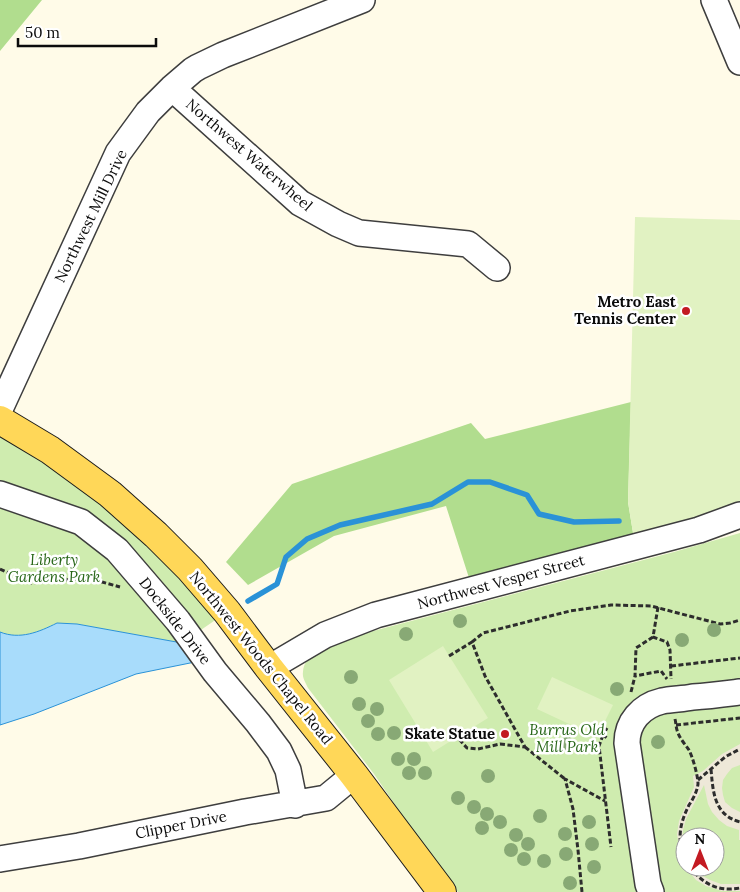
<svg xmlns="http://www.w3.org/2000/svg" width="740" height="892" font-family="Lora,serif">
<rect width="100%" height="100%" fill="#fffbe8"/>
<!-- green -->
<path fill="#cfecaf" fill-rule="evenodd" d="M0,422L50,450L227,612L182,643L77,624L57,623L40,632L22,635H6L0,632Z
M740,533V892H458L430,856L374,774L308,688C306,683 302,678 303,672C304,654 325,647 339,640L674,552ZM685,837H715V867H685Z"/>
<!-- forest -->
<path fill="#b1dd8e" d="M0,0H42L0,51Z
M631,402L628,502L634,539L470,581L446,506L334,536L248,585L226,562L292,484L471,423L485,439Z"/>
<!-- pitch -->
<path fill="#e1f2c2" d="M635,217L740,220V504L634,539L628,502Z
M443,646L488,718L433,752L389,680Z
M552,677L613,705L597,737L537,709Z"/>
<!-- plaza -->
<path fill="#eee8d8" d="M740,744V765L732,768L727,774L723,780L722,788L723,795L725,802L732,808L740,812V840H739V830L727,826L719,820L712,812L708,804L704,785L686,819L683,830L682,844L685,852V866L680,854L677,834L679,821L694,787L693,776L703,771L722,754Z
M685,867H693L701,875L710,880L721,884H740V891H722L706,886L696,880Z"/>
<!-- water -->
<path fill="#a8dcfb" stroke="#2a92d7" d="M57,623L77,624L182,643L195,662L136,674L34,714L0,725V632C20,640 39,632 57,623Z"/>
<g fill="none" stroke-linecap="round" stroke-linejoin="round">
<!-- stream -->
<path stroke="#2a92d7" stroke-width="5.5" d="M248,601L277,584L286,557L307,539L340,525L432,504L468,482H490L527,495L539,514L574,522L619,521"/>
<!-- minor casing -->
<g stroke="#3e3e3e" stroke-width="28">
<path id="minor" d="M714,0L740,62
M172,88L300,203L338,224L359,233L468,244L497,268
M0,409L118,153L148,112L172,88L193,70L198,67L223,55L362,0
M0,494L81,522L117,550L178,621L215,672L258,723L279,751L288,770L295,805
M269,668L325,635L376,615L699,530L740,515
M0,859L79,846L245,812L326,798L354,775
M651,892L648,884L627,743C627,722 641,706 662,701C672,699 683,699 693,697C709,696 724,694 740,692"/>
</g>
<!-- major casing -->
<g stroke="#1c1c1c" stroke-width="30">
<path id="major" d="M0,420L50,450L110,494L156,535L190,569L227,612L269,668L354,775L442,892"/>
</g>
<!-- path -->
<path stroke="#2d2d2d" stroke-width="3" stroke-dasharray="5 2.5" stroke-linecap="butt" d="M0,569L31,583L88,578L120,587
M658,607L653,637L667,642L670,650L671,679
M653,637L636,648L635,676L661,671L667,679
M472,642L483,633L570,611L611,605L651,606L720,624L730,623L740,620
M449,656L472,642L485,676L525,747L500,744L478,749L467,748L457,737
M671,666L740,658
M631,692L635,676
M675,719C676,723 676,727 677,730C679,738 685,744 689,750C693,758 698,776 698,784C697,792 693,799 689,805C679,825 677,840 685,861
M676,725L740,718
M607,728L603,735L607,738
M603,735L599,746L611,847
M525,747L565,779
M711,769C713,792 714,815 740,822
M698,780L725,757L740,749
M689,867C704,884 717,892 740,888
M582,892L578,850L573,809L565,779L605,801"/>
<!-- minor -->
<use href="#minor" stroke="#fff" stroke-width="25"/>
<!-- major -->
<use href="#major" stroke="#ffd758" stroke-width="28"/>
</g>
<!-- trees -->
<g fill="#88a975">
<circle cx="460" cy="621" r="7"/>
<circle cx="714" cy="630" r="7"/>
<circle cx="406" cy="634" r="7"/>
<circle cx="682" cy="640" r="7"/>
<circle cx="351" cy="677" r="7"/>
<circle cx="617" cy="689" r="7"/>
<circle cx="359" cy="704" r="7"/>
<circle cx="377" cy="709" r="7"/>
<circle cx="368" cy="721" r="7"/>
<circle cx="394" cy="733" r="7"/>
<circle cx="378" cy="734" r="7"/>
<circle cx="658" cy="742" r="7"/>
<circle cx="567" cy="744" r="7"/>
<circle cx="398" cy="759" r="7"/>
<circle cx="414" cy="759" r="7"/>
<circle cx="409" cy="773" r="7"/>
<circle cx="425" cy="773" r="7"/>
<circle cx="488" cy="776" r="7"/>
<circle cx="458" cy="798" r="7"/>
<circle cx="474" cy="807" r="7"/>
<circle cx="487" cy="814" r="7"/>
<circle cx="540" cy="816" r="7"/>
<circle cx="500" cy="822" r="7"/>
<circle cx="589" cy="822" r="7"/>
<circle cx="482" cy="828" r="7"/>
<circle cx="565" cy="834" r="7"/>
<circle cx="516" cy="835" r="7"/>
<circle cx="528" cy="844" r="7"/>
<circle cx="592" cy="844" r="7"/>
<circle cx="511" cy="850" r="7"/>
<circle cx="566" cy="854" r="7"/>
<circle cx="524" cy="859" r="7"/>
<circle cx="544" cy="861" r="7"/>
<circle cx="594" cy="867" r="7"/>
<circle cx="570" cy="883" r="7"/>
</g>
<!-- markers -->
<g fill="#c31a22" stroke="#fff" stroke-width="2">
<circle cx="686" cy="311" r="5"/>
<circle cx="505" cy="734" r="5"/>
</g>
<g text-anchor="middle" stroke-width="5" stroke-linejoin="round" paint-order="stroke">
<!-- street labels -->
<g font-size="15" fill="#0b0b0b" stroke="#fff">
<text transform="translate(249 155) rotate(41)" y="5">Northwest Waterwheel</text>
<text transform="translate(91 216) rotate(-64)" y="5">Northwest Mill Drive</text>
<text transform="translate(501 582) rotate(-15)" y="5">Northwest Vesper Street</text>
<text transform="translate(175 621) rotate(52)" y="5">Dockside Drive</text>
<text transform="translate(261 658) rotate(51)" y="5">Northwest Woods Chapel Road</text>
<text transform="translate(181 825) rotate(-11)" y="5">Clipper Drive</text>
</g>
<!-- poi labels -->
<g font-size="15" font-weight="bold" fill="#0b0b0b" stroke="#fff" text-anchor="end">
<text x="676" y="307">Metro East<tspan x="676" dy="17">Tennis Center</tspan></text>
<text x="495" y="739">Skate Statue</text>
</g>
<!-- park labels -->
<g font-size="15" font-style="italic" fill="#276617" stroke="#fff">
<text x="54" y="565">Liberty<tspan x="54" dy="17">Gardens Park</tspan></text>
<text x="567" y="735">Burrus Old<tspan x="567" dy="17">Mill Park</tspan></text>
</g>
</g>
<!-- north arrow -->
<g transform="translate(700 852)"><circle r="24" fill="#ffffff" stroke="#9d9d9d"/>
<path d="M0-4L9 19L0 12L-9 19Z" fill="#c31a22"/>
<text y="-8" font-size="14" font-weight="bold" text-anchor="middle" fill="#0b0b0b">N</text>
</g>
<!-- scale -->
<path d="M18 38v8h138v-8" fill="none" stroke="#0b0b0b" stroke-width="2.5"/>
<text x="25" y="38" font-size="15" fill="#0b0b0b" stroke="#ffffff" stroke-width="4" paint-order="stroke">50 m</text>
</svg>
